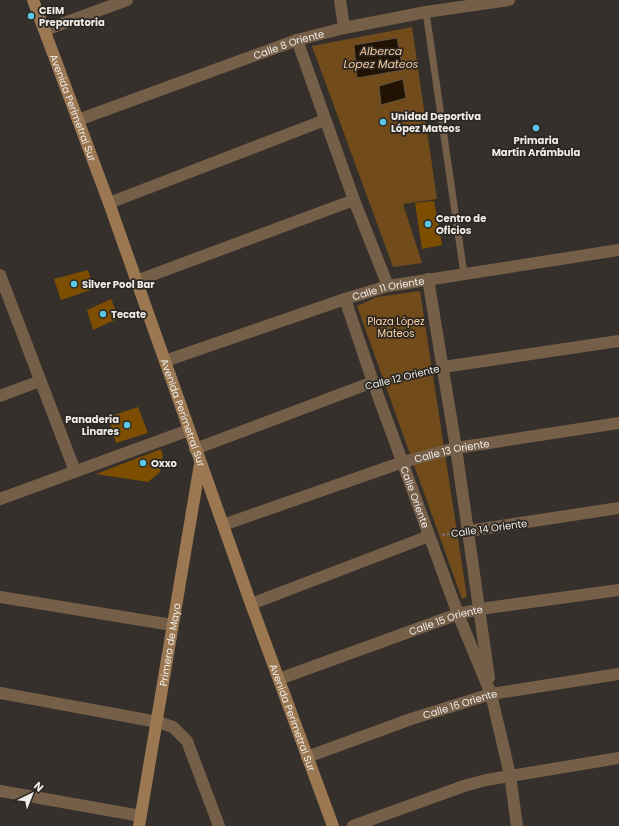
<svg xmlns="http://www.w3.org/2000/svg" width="619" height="826" font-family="Poppins,sans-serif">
<rect width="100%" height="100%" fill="#35302b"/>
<!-- green -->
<path fill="#724b1b" d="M412,27L437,199L403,204L422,263L393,267L312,46Z
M420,291L467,597L462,599L357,306L377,297Z"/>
<!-- water -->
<path fill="#221201" stroke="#605346" d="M397,38L403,70L357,78L354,45Z
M403,79L406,98L381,105L379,86Z"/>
<!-- building -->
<path fill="#7d4d01" d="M434,201L442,245L422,249L415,203Z
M88,270L94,289L61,300L54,279Z
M111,299L119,318L93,330L87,310Z
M138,407L148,433L116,443L108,417Z
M161,449L163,455L160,472L148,482L96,474Z"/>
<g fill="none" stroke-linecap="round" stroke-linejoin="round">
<!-- path -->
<path stroke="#76726d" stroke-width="2.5" stroke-dasharray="3 2" stroke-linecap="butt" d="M385,380L431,369
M442,535L454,533"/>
<!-- lane -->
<path stroke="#765f48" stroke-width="7" d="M426,12L464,274"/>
<!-- street -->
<g stroke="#765f48" stroke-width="12">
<path d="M340,0L344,28"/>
<path d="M45,30L127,0"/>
<path d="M297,40L354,200L388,286"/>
<path id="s1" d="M78,120L297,40L344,28L426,12L509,0"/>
<path d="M109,203L325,120"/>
<path d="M0,275L75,471"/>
<path d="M428,279L456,448L489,678"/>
<path d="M136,281L354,200"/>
<path id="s2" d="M345,299L373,382L458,614L491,694L510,775L517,826"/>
<path id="s3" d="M165,361L345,299L388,286L619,250"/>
<path d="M443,367L619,341"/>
<path d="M0,396L40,381"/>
<path d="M195,449L373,382"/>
<path d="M0,499L189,430"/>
<path id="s4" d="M223,525L403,462L456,448L619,423"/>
<path d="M468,531L619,508"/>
<path d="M0,597L172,625"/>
<path d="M251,604L429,536"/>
<path id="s5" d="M279,679L458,614L480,609L619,590"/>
<path d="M0,693L158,722L173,727L187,741L219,826"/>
<path id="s6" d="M307,757L411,719L491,694L619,674"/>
<path d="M0,791L141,816"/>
<path d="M353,826L464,786L486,780L619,758"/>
</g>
<!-- secondary -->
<g stroke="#9b7852" stroke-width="12">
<path id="s7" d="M33,0L109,203L251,604L333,826"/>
<path id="s8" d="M139,826L200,464"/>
</g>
</g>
<!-- markers -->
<g fill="#5ac8e6" stroke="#2b2722" stroke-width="1.5">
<circle cx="31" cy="16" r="4"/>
<circle cx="383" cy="122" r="4"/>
<circle cx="536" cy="128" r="4"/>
<circle cx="428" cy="224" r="4"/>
<circle cx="74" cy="284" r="4"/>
<circle cx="103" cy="314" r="4"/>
<circle cx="127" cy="425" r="4"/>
<circle cx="143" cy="463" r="4"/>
</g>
<g text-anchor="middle" stroke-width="3.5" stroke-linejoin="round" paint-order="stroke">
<!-- poi labels -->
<g font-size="10" font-weight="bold" fill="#efece8" stroke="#2b2722" text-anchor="start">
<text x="39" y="14">CEIM<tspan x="39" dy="12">Preparatoria</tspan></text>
<text x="391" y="120">Unidad Deportiva<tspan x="391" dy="12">López Mateos</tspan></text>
<text x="536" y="144" text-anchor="middle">Primaria<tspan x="536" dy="12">Martín Arámbula</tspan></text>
<text x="436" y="222">Centro de<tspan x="436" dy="12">Oficios</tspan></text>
<text x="82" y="288">Silver Pool Bar</text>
<text x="111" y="318">Tecate</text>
<text x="119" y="423" text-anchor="end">Panadería<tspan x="119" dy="12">Linares</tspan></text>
<text x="151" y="467">Oxxo</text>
</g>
<!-- street labels -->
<g font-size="10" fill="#efece8" stroke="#2b2722">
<text dy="4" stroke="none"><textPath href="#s1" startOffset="224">Calle 8 Oriente</textPath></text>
<text dy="4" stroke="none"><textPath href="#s7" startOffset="115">Avenida Perimetral Sur</textPath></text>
<text dy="4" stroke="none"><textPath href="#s3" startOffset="235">Calle 11 Oriente</textPath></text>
<text transform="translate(402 377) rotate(-14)" y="4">Calle 12 Oriente</text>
<text dy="4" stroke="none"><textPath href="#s7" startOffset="439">Avenida Perimetral Sur</textPath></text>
<text dy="4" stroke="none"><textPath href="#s4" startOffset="241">Calle 13 Oriente</textPath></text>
<text dy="4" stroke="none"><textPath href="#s2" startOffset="210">Calle Oriente</textPath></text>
<text transform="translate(489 528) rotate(-8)" y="4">Calle 14 Oriente</text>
<text dy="4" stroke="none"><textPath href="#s5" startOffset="177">Calle 15 Oriente</textPath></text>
<text dy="4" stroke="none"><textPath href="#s8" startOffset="184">Primero de Mayo</textPath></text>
<text dy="4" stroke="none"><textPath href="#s6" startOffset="162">Calle 16 Oriente</textPath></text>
<text dy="4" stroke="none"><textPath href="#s7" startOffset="763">Avenida Perimetral Sur</textPath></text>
</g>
<!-- park labels -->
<g font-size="10" fill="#ffd3a4" stroke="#2b2722">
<text x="396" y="325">Plaza López<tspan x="396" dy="12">Mateos</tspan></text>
</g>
<!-- water labels -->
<g font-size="11" font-style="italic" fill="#f7cb9c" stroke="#2b2722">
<text x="381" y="55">Alberca<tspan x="381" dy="13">Lopez Mateos</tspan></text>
</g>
</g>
<!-- north arrow -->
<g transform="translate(32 794) rotate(43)" stroke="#2b2722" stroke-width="3" paint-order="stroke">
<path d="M0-3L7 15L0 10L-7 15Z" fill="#efece8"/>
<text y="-6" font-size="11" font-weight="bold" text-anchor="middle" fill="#efece8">N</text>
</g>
</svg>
